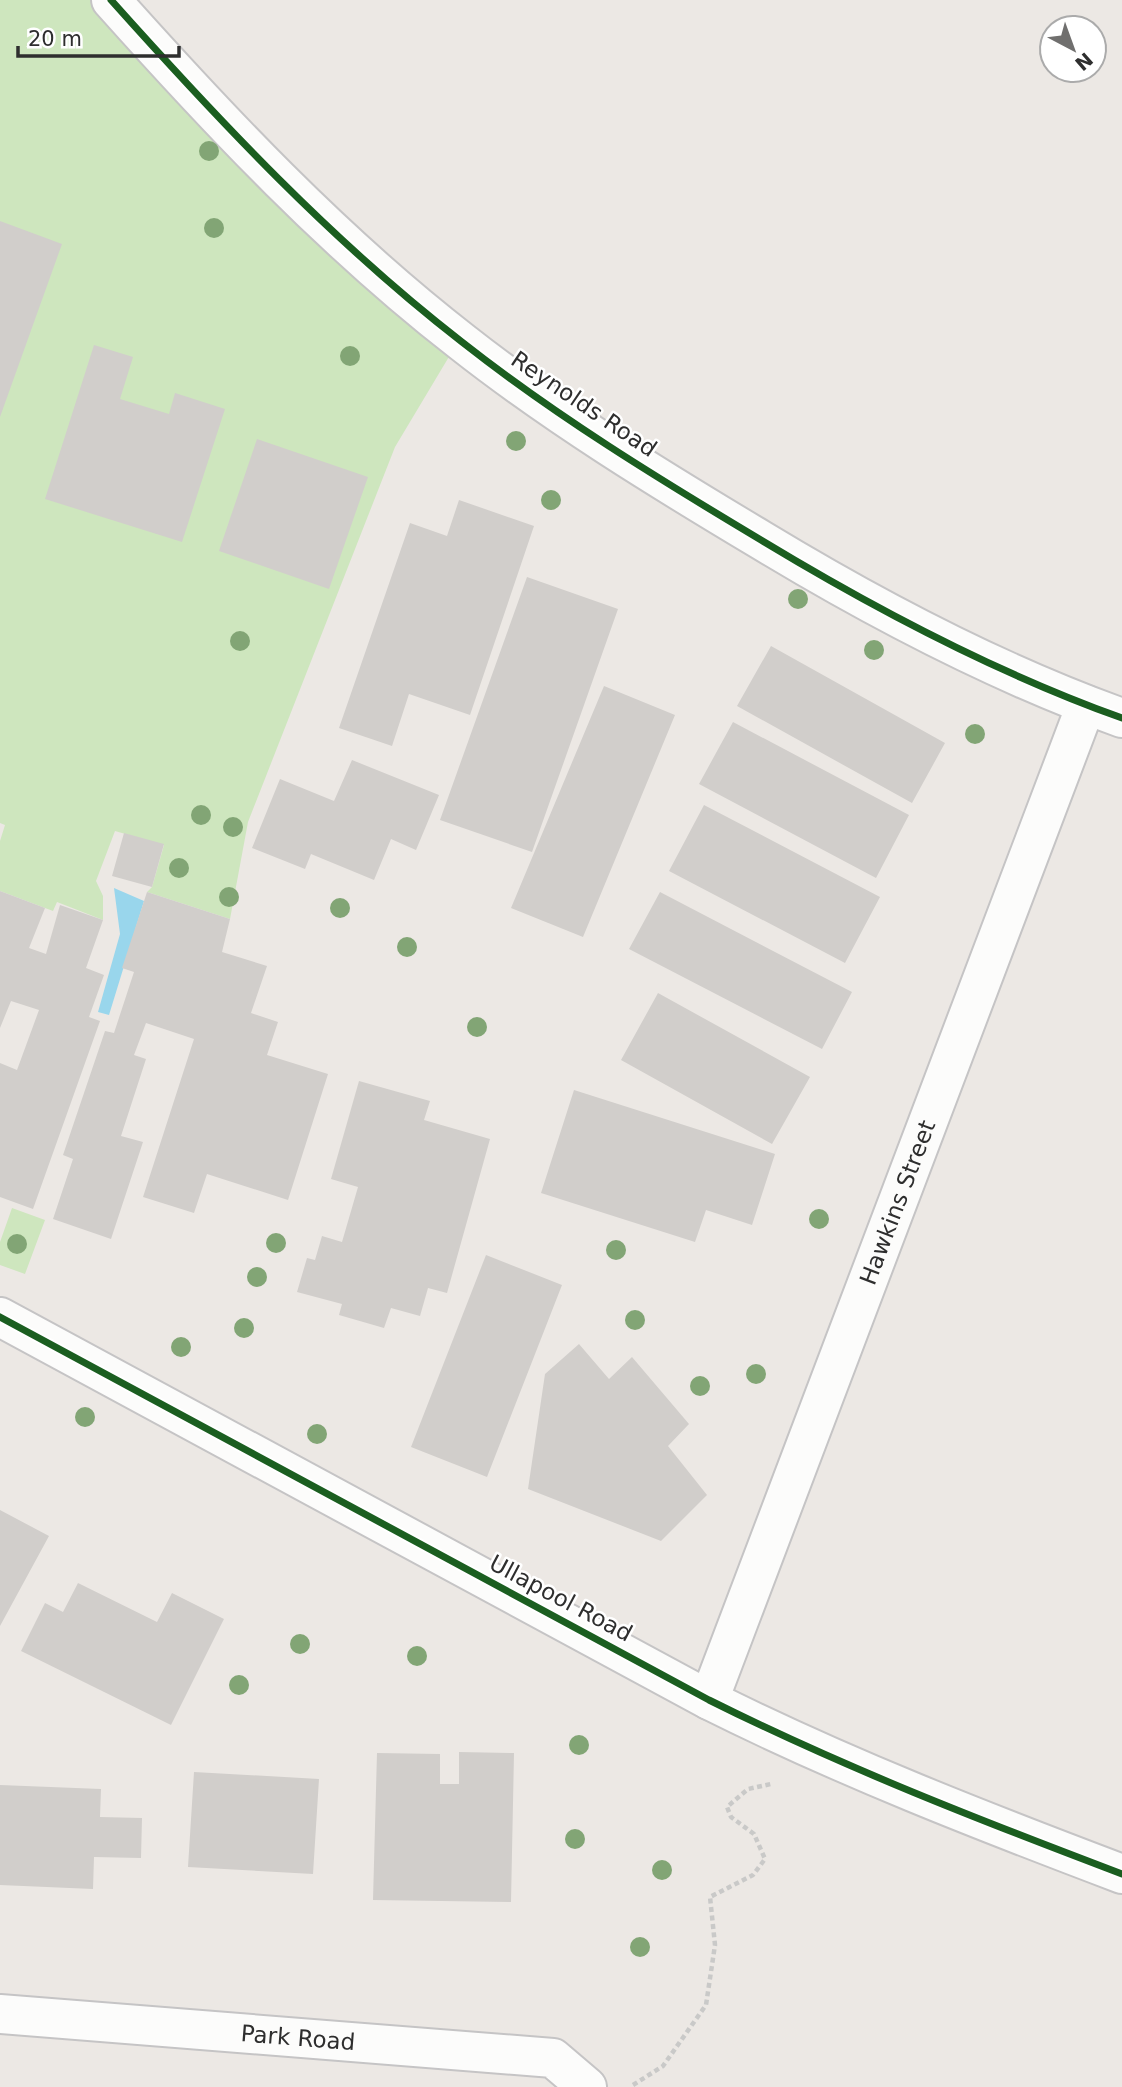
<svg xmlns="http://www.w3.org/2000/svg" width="1122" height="2087" font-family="'DejaVu Sans',sans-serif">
<rect width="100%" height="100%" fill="#ece8e4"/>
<!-- green -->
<path fill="#cee6be" d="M0,0H111L459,340L395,447L248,822L230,919L147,892L152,887L164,845L115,831L96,881L103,896V920L57,902L53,911L0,891V841L5,825L0,823Z
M12,1208L45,1220L25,1274L0,1265V1242Z"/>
<!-- water -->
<path fill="#99d6ec" d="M114,888L144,901L109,1015L98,1012L120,934Z"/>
<!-- building -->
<path fill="#d1cecb" d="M0,221L62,244L0,417Z
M94,345L133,357L120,399L169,414L175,393L225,409L182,542L45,499Z
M257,439L368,477L329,589L219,551Z
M459,500L534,526L470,715L409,694L392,746L339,728L410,523L447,536Z
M527,577L618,609L532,852L440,820Z
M771,646L945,743L912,803L737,706Z
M604,686L675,715L583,937L511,908Z
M733,722L909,815L876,878L699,784Z
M352,760L439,795L416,850L391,839L374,880L311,854L305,869L252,848L280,779L334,801Z
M704,805L880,897L845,963L669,871Z
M124,833L164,844L152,887L112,876Z
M0,891L45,908L29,948L46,954L60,905L103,920L86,968L104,975L89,1017L100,1021L33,1209L0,1197V1063L17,1070L39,1010L11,1001L0,1028Z
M147,892L230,919L222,952L267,966L251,1013L278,1022L267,1055L328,1074L288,1200L207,1174L194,1213L143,1197L194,1039L146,1023L134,1055L146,1059L121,1136L143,1142L111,1239L53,1219L73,1159L63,1155L105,1031L114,1033L134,972L122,968Z
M660,892L852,992L822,1049L629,949Z
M658,993L810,1077L772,1144L621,1060Z
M359,1081L430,1101L424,1120L490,1139L447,1293L428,1288L420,1316L391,1308L384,1328L339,1315L342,1304L297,1292L307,1258L315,1260L322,1236L342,1242L358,1187L331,1179Z
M574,1090L775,1154L752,1225L706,1210L695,1242L541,1193Z
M486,1255L562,1285L487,1477L411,1447Z
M579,1344L609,1379L632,1357L689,1424L668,1446L707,1495L661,1541L528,1489L545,1374Z
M0,1510L49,1536L0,1626Z
M78,1583L157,1622L172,1593L224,1619L171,1725L21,1651L45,1603L63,1612Z
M459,1752L514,1753L511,1902L373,1900L377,1753L440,1754V1784H459Z
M194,1772L319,1779L313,1874L188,1867Z
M0,1785L101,1789L100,1817L142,1818L141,1858L94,1857L93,1889L0,1885Z"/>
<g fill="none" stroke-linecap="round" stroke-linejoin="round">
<!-- minor casing -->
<g stroke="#c5c4c5" stroke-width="42">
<g id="minor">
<path d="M0,1317L709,1700C843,1767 982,1821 1122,1874"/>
<path id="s1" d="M709,1700L1086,705"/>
<path id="s2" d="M0,2014L553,2058L587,2087"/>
</g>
</g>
<!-- tertiary casing -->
<g stroke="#c5c4c5" stroke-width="42">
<path id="tertiary" d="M111,0C220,122 333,242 462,342C556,416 659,479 761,540C875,609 996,673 1122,718"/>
</g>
<!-- path -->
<path stroke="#c9c9c8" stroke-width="4.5" stroke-dasharray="5 3.5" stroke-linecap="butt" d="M633,2085L663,2066L706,2005L715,1945L710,1897L753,1875L765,1859L754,1834L731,1817L727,1807L748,1789L771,1784"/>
<!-- minor -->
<use href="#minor" stroke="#fcfcfb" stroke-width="38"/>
<!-- tertiary -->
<use href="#tertiary" stroke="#fcfcfb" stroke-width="38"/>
<!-- cycleway casing -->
<g stroke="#fff" stroke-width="11">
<path id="cycleway" d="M111,0C220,122 333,242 462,342C556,416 659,479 761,540C875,609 996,673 1122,718
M0,1317L709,1700C843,1767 982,1821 1122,1874"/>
</g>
<!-- cycleway -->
<use href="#cycleway" stroke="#1b5e20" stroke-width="7"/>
</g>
<!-- trees -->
<g fill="#82a575">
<circle cx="209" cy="151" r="10"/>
<circle cx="214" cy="228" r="10"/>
<circle cx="350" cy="356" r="10"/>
<circle cx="516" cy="441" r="10"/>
<circle cx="551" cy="500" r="10"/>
<circle cx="798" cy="599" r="10"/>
<circle cx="240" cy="641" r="10"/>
<circle cx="874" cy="650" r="10"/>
<circle cx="975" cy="734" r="10"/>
<circle cx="201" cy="815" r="10"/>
<circle cx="233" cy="827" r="10"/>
<circle cx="179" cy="868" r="10"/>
<circle cx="229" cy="897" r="10"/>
<circle cx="340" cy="908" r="10"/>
<circle cx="407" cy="947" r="10"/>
<circle cx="477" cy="1027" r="10"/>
<circle cx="819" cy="1219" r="10"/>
<circle cx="276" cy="1243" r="10"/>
<circle cx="17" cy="1244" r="10"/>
<circle cx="616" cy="1250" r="10"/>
<circle cx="257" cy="1277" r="10"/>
<circle cx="635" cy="1320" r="10"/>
<circle cx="244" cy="1328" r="10"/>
<circle cx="181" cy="1347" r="10"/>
<circle cx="756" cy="1374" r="10"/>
<circle cx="700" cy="1386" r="10"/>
<circle cx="85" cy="1417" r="10"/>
<circle cx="317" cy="1434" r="10"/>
<circle cx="300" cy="1644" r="10"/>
<circle cx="417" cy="1656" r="10"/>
<circle cx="239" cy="1685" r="10"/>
<circle cx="579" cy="1745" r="10"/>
<circle cx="575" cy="1839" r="10"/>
<circle cx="662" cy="1870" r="10"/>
<circle cx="640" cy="1947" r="10"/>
</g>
<g text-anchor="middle" stroke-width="5" stroke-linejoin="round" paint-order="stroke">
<!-- street labels -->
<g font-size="23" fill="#2e2e2e" stroke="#fff">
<text transform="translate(584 404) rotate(34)" y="8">Reynolds Road</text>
<text dy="8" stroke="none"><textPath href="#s1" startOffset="532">Hawkins Street</textPath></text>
<text transform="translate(561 1598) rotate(28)" y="8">Ullapool Road</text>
<text dy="8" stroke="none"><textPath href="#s2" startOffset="299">Park Road</textPath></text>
</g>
</g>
<!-- north arrow -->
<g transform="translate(1073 49) rotate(139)"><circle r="33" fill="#ffffff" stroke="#ababab" stroke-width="2"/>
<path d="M0-5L12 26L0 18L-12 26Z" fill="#706f6e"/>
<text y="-10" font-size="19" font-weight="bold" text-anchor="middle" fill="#2e2e2e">N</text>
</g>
<!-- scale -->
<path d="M18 46v10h161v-10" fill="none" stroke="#2e2e2e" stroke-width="3.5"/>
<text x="28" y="46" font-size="21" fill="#2e2e2e" stroke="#ffffff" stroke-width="5" paint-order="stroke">20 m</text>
</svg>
